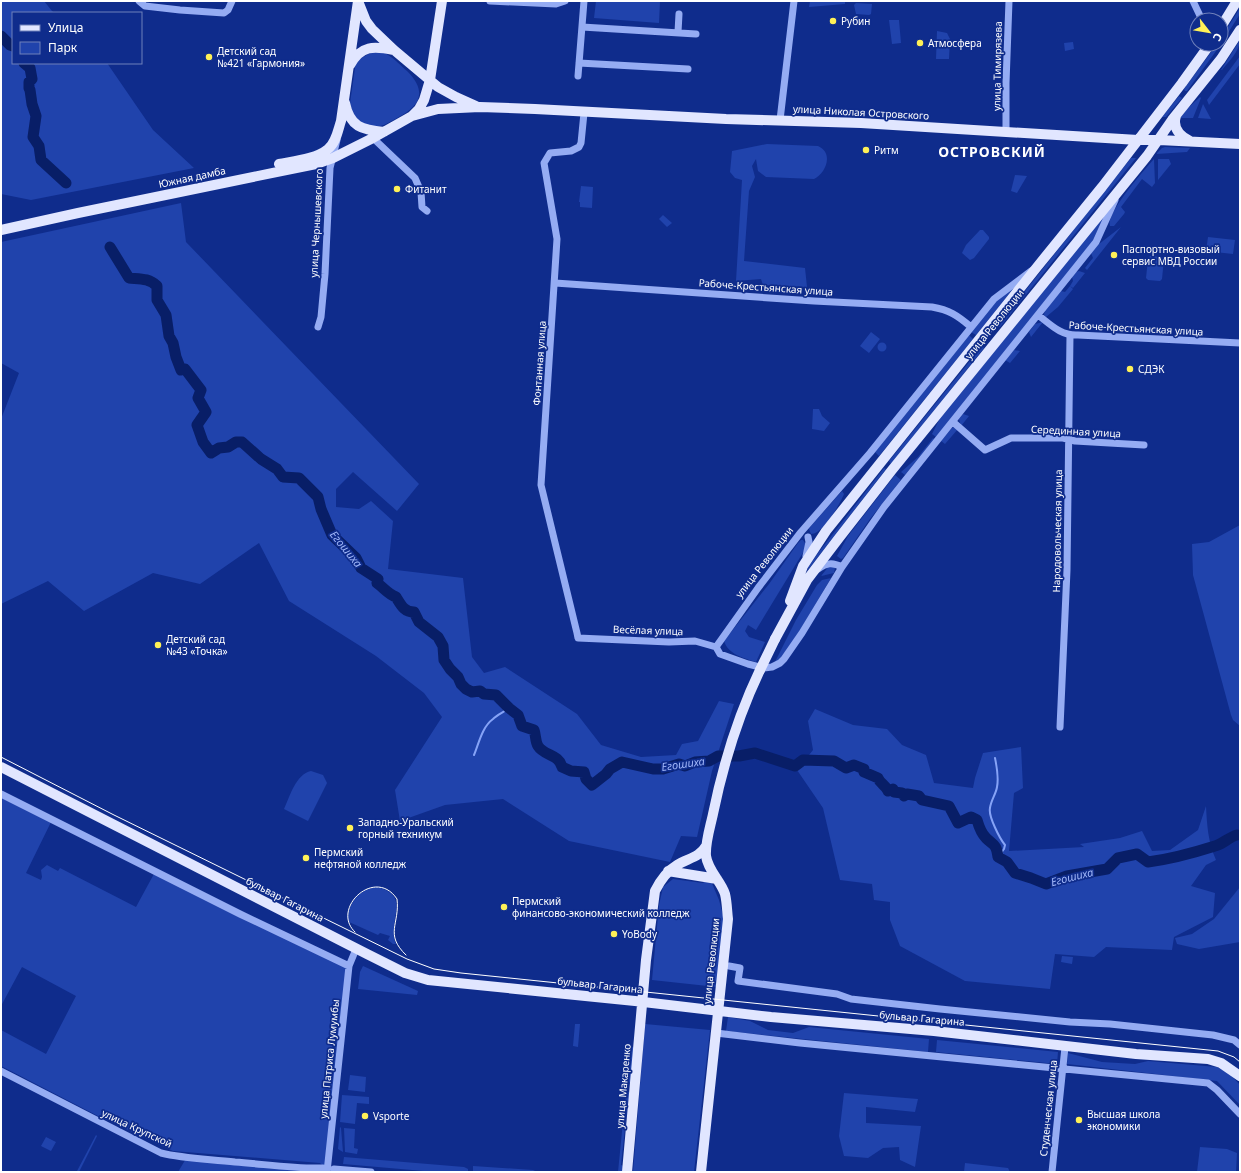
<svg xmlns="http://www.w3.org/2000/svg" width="1241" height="1173" font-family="'Noto Sans',sans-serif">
<rect width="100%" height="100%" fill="#0f2c8c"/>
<!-- green -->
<path fill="#2043ac" d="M1,1H44L52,11L55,13H13V63H107L153,130L194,168L31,200L1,194Z
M596,1H660L659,23L594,18Z
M810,1H845V4L809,7Z
M856,3L872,4L871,14L869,15L856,14L854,5Z
M1240,8V14L1219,47L1187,91H1185L1184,89L1217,44H1221V38Z
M889,20H899L901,43L892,44Z
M937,31L947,33L950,39L949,59H936Z
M1240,40C1240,51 1228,62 1222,70H1221Z
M1073,42L1074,49L1065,51L1064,43Z
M374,51C378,52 385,52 388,55C395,59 401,66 407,71C428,92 420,106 397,118C391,121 386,125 380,126C364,130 352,118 350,103L356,61Z
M1240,56V64L1209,105L1207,100Z
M1179,96L1182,98L1166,117H1162Z
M1200,97L1201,98L1193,118H1180L1186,110Z
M1203,104L1211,119L1198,118Z
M767,144L818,146C834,153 826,173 814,179L766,177L758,171L756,159L752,166L755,177L749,191L744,261L805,268L807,287L763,285L761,279L736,281L742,180L735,178L730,172L732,151Z
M1165,147L1190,148L1187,152L1156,154L1162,148Z
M1131,158H1136L1000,327H998V325Z
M1154,159L1155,183L1152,187L1142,179L1121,207L1125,212L1124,214L1114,226H1110C1105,214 1145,169 1154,159Z
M1158,159H1169L1171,164L1158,180Z
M1015,175L1027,176L1017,193L1011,191Z
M581,186L593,187L592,208L580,207V202H579Z
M181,203L186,242L419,484L397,511L353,472L336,489V507L359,509L371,501L393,521L388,569L463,578L472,657L484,673L505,667L577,714L601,745L641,757L676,755L682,744L698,741L719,701L734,704L712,771L697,837L681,836L670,862L569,841L503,799L445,805L400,821L395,790L442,717L424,693L376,656L289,601L259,543L200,584L153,573L84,611L48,581L1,604V419L19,373L1,363V242Z
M1107,211L1092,242L936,437L932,434L939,420Z
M663,215L672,223L667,227L659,219Z
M1121,227L1087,270L1085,268L1093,258L1091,253L1099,244Z
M980,230H983L989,237V239L974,258L970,260L962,253L966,245Z
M1208,237L1235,240L1233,254L1206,251Z
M1150,256L1162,257L1164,259L1162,279L1160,281L1148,280L1146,278L1148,259Z
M1079,271L1085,273L1073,288L1070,286L1073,281L1072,277L1076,272Z
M1017,284L976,335L971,332L997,299Z
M1070,286L1073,289L1058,307L1046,317L1044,315L1045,310L1061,291L1065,292Z
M1043,322L1031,337L1029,332L1035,324Z
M871,332L880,339L869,353L860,346Z
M969,335L973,339L879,456L875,452Z
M877.5 347a4.5 4.5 0 1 1 9 0a4.5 4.5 0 1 1-9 0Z
M982,346L984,348L891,464L889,461Z
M1014,350L1020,351L1010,363L1005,360Z
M813,409H819L822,416L830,423L824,431L812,429Z
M963,414L969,416L961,426L959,419Z
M954,427L958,429L945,444L941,441L952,428Z
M933,438L934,439L905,475L901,472L918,457Z
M884,468L886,469L807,571L809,566L818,553Z
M895,475L901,480L870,519L843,558L841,559L837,556L848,536Z
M842,491L844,494C840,504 823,534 811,534L809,529L811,526Z
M1240,525V726L1233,720L1231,715L1193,575L1192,544L1209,542Z
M801,540H803L807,546L756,630L748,625L745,631L749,637L765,642L756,662C743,658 728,654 724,641L769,584L798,543Z
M829,566L835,568L834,573L821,576Z
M831,578L799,632L780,659L775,662L796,620L817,585L822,580Z
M815,709L853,725L887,729L902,745L926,755L934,783L973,788L975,778L983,753L1021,747L1023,788L1014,793L1009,851L1084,847L1080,844L1120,838L1142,831L1152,851L1170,850L1198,830L1206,806C1207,825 1208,842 1216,860L1206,865L1191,886L1215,893L1213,917L1174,937L1172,950L1106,947L1094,957L1055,954L1050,989L965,981L900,946L890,920V902L874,900L872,884L840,880L823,808L797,770L813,750L808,721Z
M311,771L323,775L327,783L308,821L284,809C290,796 296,774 311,771Z
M1,794L52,820L26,873L41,880L42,877L41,870L47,865L58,871L60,868L136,907L155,872L349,966L328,1166L322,1165L320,1163L173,1151L98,1116L1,1066V1030L46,1054L76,996L22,967L1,1006Z
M673,879L703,883L705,881H711L719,900L724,919L717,987L652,980L659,905L663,887Z
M377,887C413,896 386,921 396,944H393L388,940L390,936L380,933L378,935L349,922C345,911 355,896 364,891C368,888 373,888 377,887Z
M1240,887V942L1199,949L1177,944L1175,938L1192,934L1214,919Z
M1062,956L1073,957L1072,964L1061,962Z
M363,966L418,991L417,995L358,989L360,972Z
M728,1017L750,1021L768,1030L793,1033L809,1027L929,1039L928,1052L726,1031Z
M575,1024H580L578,1047L573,1046Z
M645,1024L710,1030L694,1172H633Z
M937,1040L1058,1052L1057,1064L936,1052Z
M630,1046L635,1048L631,1082L627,1084Z
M1068,1053L1102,1062L1135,1064L1148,1061L1217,1067L1229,1073L1240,1085V1105L1217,1081L1067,1064Z
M350,1075L366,1077L365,1092L348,1090Z
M626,1091L629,1092L630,1100H628L621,1165L624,1166L623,1172H618Z
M844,1093L918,1099L915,1112L866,1107V1123L921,1126L915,1167L900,1160L899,1147L883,1148L868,1158L844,1156L839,1136Z
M342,1095L369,1097V1104L357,1103L355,1124L340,1122Z
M340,1127L341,1128L343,1152L338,1149Z
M344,1128L355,1129L354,1148L358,1149L357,1154L345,1152Z
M96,1135L97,1136L79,1172L77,1171Z
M46,1137L56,1142L51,1151L41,1146Z
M1200,1147L1227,1149L1237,1153L1236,1172H1197Z
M187,1157L328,1168L327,1172H178Z
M344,1157L464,1167L468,1169V1172H435L343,1164Z
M965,1163L1008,1168L1010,1172H964Z
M473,1166L533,1170L537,1172H473Z"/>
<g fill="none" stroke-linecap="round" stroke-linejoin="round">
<!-- stream -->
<path stroke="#86a3f7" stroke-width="2" d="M474,755C479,743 482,727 493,719C497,715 504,712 509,708
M995,758C997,768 999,777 997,787C996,794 991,800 990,808C988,816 1000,839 1005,845L1004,849L998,857"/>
<!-- river -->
<path stroke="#081e67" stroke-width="11" d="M1,36L10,45L13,46
M24,63L30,68L32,79L29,82V88L30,90L32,104L36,116L33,137L39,146L41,160L66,183
M110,247L129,278C140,279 149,278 157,286V300L166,315L169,336L173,343L176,357L181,370L185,369L201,390L198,398L206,412L197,425L203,442L211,453L219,448L228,447L236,442H242L261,459L277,469L283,477L299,478L318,497L321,509L332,535L356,558L361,568L378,579L377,583C384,588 388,594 396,597C401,605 404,612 414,612L419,622L438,637L443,646L444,660L450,669L458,677L461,684L466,689L472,692L480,691L484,694L496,695L509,708L518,715L522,726L534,730C536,735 535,741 538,746C544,756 559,754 562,767L571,771L584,772L586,779L592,785L606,774L610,769L622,762L653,769H663L679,764L685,766L695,762L709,761L718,756H739L755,753L795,766L803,760L834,761L846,768L854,765L864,769V772L878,778C880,784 886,785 888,791L893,789L894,792L902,793L904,796L907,794L919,796L922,800L949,806L958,823L971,817L977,820C979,827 981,833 986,838C994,846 996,843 998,857L1007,862L1015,873L1031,878L1046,884L1067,876L1107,869L1118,858L1137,854L1148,862C1171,859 1193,853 1215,846C1223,844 1229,837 1237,835"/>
<!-- minor -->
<path stroke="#95acf3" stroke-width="7" d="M139,1L145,6L180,10L224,13L228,10L232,1
M490,1L556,4L565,1
M1193,1L1202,20
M582,27L696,34
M678,32L679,14
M579,63L688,69
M578,76L584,1
M584,113L581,143L579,147L571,151L550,153L544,163L557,239L541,485L577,633L578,638L669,642L695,641L716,647
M780,120L794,1
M1006,132V83L1009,1
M373,138L415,178L421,192L422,207L427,211
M555,283L814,301L932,307C949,310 957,315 971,327
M1038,315C1051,325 1061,336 1078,335L1240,343
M318,327L321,317L325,274L330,168L337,140
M953,422L985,450L1011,438H1063L1075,441L1144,445
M806,556L809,542L808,537
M818,569C827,563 832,562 842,567
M716,647L720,654L748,664L764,668L772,667L780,663L784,659L802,633L842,567L884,507L1096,242L1115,200
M716,647L758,588L801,532L870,453L994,299L1031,271
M1060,727L1067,570L1070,335
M1,794L240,914L349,966
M729,966L740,968L738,981L837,994L851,999L940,1009L1070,1022L1110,1024L1213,1035L1234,1040L1240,1045
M716,1033L800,1043L1208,1083L1217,1090L1240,1114
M1,1071L161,1153C185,1159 210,1159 235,1162C264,1164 294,1169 323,1168
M334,1169L371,1172
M327,1172L349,966L356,949
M1052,1172L1065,1047"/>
<!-- major -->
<path stroke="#e1e6ff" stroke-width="10" d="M358,1L366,21L372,29L394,50L438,87L456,97L476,106
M1221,27L1237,1
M350,65C361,45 374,46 394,50
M345,103C350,127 362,130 384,132
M412,116L438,109L480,107L535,109L726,119L861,123L1138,140H1159L1240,144
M1176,116C1172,128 1180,136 1190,141
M279,164C294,161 316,159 328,149C336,143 338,130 341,121L358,1
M1,230L78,213L316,164L333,158L373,138L412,116L419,109L424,100L430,80L442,1
M790,601L803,566L826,531L1037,267L1102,187L1182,83L1210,44
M775,639L807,580L839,538L892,470L1147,156L1172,120L1221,59L1240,30
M1,767L367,954L405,973L428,980L635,1001L771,1017L934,1031L1136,1054L1208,1059L1221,1063L1240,1076
M668,871L717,879
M627,1172L646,960L655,891C660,881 667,871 677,865C688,858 699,858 706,846
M701,1172L728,919C727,911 727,902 725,894C721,881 708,871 706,856C705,843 710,828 713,814C723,765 738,716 760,670"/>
<!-- tram -->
<path stroke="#fff" stroke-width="1" d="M1,757L114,815L407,959L434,969L461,973L1218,1051L1234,1057L1240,1062
M355,932C330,909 375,866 397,899C400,924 384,934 406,955"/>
<!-- major-bridge -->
<path stroke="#e1e6ff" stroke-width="10" d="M760,670L775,639"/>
</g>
<!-- markers -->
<g fill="#fff157" stroke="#0f2c8c" stroke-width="1.5">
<circle cx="833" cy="21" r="4"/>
<circle cx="920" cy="43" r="4"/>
<circle cx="209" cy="57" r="4"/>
<circle cx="866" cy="150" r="4"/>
<circle cx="397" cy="189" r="4"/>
<circle cx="1114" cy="255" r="4"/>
<circle cx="1130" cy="369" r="4"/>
<circle cx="158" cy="645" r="4"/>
<circle cx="350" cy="828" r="4"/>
<circle cx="306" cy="858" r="4"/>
<circle cx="504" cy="907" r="4"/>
<circle cx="614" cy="934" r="4"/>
<circle cx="365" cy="1116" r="4"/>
<circle cx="1079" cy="1120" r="4"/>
</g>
<g text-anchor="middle" stroke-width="3.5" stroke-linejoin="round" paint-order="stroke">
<!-- poi labels -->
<g font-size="10" fill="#fff" stroke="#0f2c8c" text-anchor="start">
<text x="841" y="25">Рубин</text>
<text x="928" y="47">Атмосфера</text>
<text x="217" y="55">Детский сад<tspan x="217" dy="12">№421 «Гармония»</tspan></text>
<text x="874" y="154">Ритм</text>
<text x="405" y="193">Фитанит</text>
<text x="1122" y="253">Паспортно-визовый<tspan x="1122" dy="12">сервис МВД России</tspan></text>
<text x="1138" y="373">СДЭК</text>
<text x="166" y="643">Детский сад<tspan x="166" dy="12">№43 «Точка»</tspan></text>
<text x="358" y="826">Западно-Уральский<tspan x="358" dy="12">горный техникум</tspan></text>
<text x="314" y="856">Пермский<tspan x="314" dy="12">нефтяной колледж</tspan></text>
<text x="512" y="905">Пермский<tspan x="512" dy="12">финансово-экономический колледж</tspan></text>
<text x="622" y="938">YoBody</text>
<text x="1087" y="1118">Высшая школа<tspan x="1087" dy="12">экономики</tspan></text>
<text x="373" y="1120">Vsporte</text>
</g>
<!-- street labels -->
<g font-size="10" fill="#fff" stroke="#0f2c8c">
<text transform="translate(997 66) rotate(-89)" y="4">улица Тимирязева</text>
<text transform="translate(861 112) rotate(3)" y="4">улица Николая Островского</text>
<text transform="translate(192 177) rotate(-12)" y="4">Южная дамба</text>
<text transform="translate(316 223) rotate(-87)" y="4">улица Чернышевского</text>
<text transform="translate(766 287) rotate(4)" y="4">Рабоче-Крестьянская улица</text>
<text transform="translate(994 324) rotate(-51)" y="4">улица Революции</text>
<text transform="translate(1136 328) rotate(3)" y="4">Рабоче-Крестьянская улица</text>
<text transform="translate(539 363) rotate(-86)" y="4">Фонтанная улица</text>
<text transform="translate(1076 431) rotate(3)" y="4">Серединная улица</text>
<text transform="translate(1057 531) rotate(-89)" y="4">Народовольческая улица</text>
<text transform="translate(764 562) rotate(-52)" y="4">улица Революции</text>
<text transform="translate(648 630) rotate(2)" y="4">Весёлая улица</text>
<text transform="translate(285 899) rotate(27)" y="4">бульвар Гагарина</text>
<text transform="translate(711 961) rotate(-84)" y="4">улица Революции</text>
<text transform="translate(600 985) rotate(6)" y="4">бульвар Гагарина</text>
<text transform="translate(922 1018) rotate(5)" y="4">бульвар Гагарина</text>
<text transform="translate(329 1059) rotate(-84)" y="4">улица Патриса Лумумбы</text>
<text transform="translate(623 1086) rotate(-85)" y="4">улица Макаренко</text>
<text transform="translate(1048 1108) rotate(-84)" y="4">Студенческая улица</text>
<text transform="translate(137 1128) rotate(25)" y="4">улица Крупской</text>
</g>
<!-- water labels -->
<g font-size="11" font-style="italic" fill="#a1b7fa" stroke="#0f2c8c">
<text transform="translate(346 549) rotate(51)" y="4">Егошиха</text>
<text transform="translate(683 764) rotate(-8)" y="4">Егошиха</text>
<text transform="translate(1072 877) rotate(-14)" y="4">Егошиха</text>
</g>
<!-- district labels -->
<g font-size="14" font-weight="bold" letter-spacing="1" fill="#fff" stroke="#0f2c8c">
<text x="992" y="157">ОСТРОВСКИЙ</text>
</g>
</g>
<!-- border -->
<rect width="1241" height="1173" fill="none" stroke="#ffffff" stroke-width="4"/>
<!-- legend -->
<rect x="12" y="12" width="130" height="52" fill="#0f2c8c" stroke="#6f80ba"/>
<rect x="20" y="25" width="20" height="6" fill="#e1e6ff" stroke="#6f80ba"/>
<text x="48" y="32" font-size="12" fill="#ffffff">Улица</text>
<rect x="20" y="42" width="20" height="12" fill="#2043ac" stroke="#6f80ba"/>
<text x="48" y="52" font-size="12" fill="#ffffff">Парк</text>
<!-- north arrow -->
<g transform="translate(1209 32) rotate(121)"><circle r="19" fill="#0f2c8c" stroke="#6f80ba"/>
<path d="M0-3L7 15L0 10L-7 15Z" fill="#fff157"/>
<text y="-6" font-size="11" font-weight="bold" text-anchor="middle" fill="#ffffff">С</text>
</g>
</svg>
